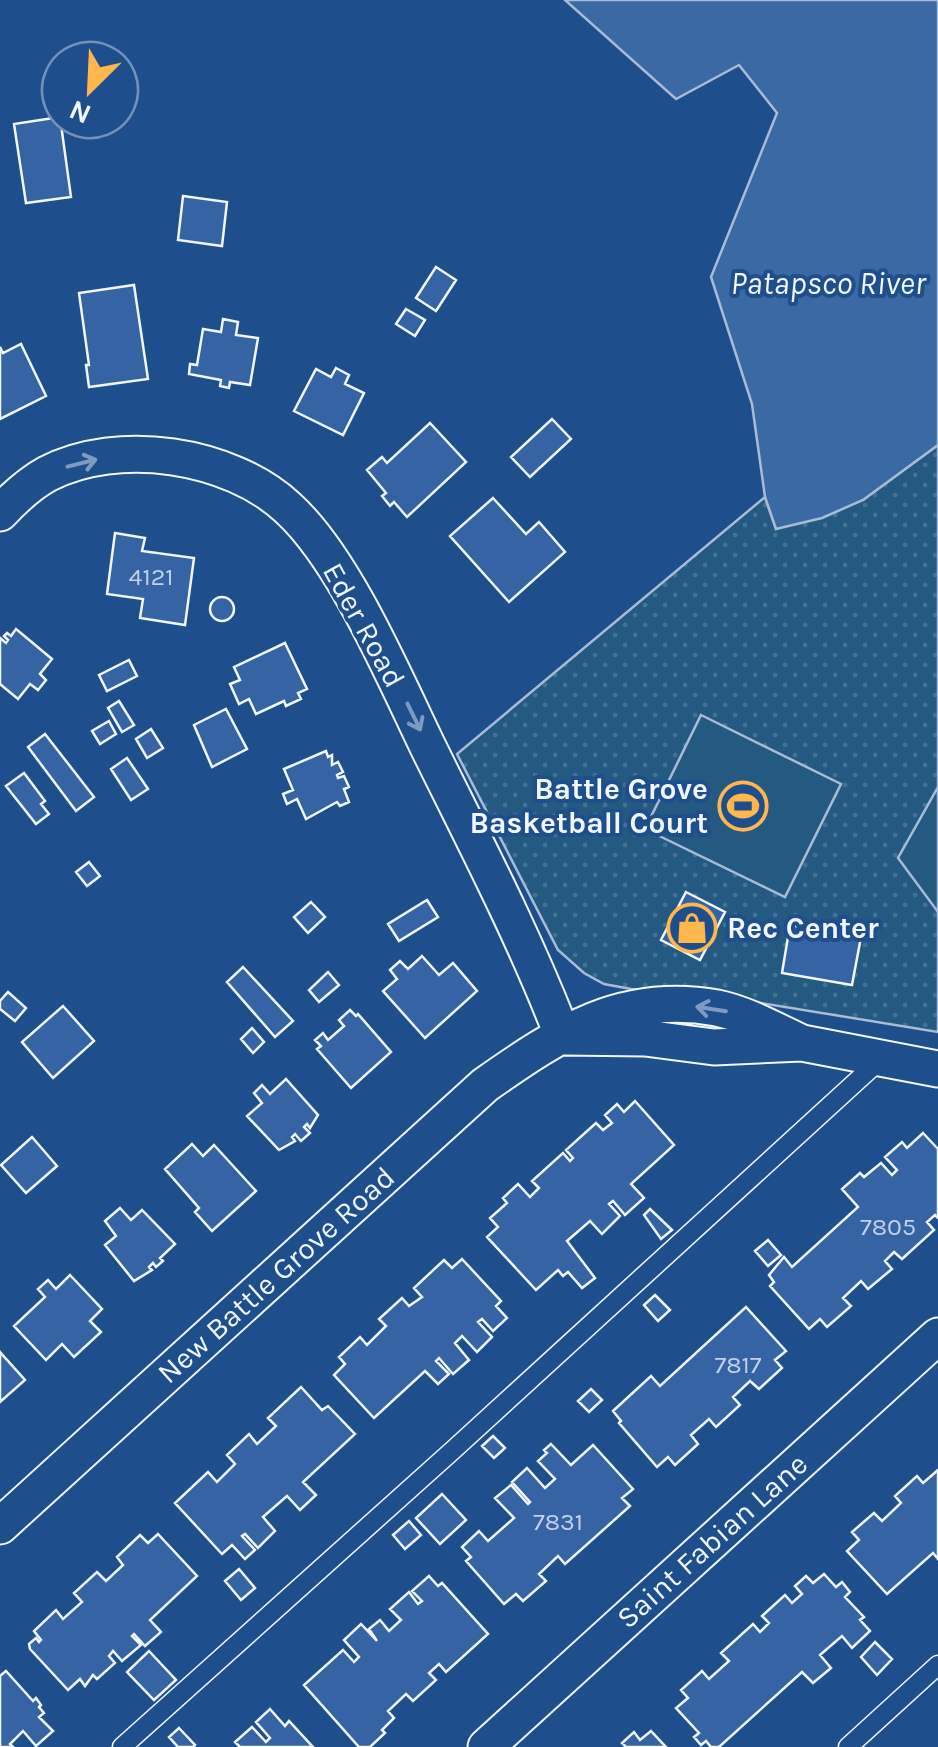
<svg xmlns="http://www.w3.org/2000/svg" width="938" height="1747" font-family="Karla,sans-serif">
<defs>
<pattern id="grass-dots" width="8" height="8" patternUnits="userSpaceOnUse" patternTransform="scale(2.5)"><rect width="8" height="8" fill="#245a82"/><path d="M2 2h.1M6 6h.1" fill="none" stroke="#447295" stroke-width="1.8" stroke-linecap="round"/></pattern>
</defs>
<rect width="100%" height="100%" fill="#1f4e8c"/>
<!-- grass -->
<path fill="url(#grass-dots)" stroke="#a8bbd7" stroke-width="2.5" d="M938,445V1032L694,992L631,989L604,984L584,973L558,950L457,754L765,497L776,529L863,500Z"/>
<!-- pitch -->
<path fill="#245a82" stroke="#a8bbd7" stroke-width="2.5" d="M701,715L841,784L785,897L645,829Z
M938,787V912L898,858Z"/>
<!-- water -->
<path fill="#3b69a3" stroke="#a8bbd7" stroke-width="2.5" d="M565,0H938V445L863,500L822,518L776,529L765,497L752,404L711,277L777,113L739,65L676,99Z"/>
<!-- building -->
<path fill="#3563a3" stroke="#f2f6ff" stroke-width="2.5" d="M60,117L71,197L26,203L14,124Z
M183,196L227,202L222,246L178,240Z
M436,267L456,280L436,311L416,298Z
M134,285L148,379L89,387L86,365H89L79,293Z
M406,309L425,320L415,336L396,324Z
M223,319L238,322L236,335L258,338L250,385L230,382L229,388L220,386L221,380L189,374L190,364L197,365L203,329L221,332Z
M21,344L46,396L0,419V347L3,353Z
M336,368L349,375L345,384L364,393L343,435L294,411L316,369L331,377Z
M552,419L571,439L530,477L511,457Z
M430,423L466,462L407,517L394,502L390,506L382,496L386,493L367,470L382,457L387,463Z
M493,498L526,534L539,522L565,552L509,602L450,536Z
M115,533L145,538L142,551L194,558L185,625L140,618L143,599L107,594Z
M210 609a12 12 0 1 1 24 0a12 12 0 1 1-24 0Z
M16,629L52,659L40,674L46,680L38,690L30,684L18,699L0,684V638L6,643L8,640L4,636L7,633L11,636Z
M285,643L307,689L298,693L301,699L286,706L284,701L256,714L249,699L239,704L230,684L240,680L234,667Z
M129,660L137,676L107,691L99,675Z
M119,701L134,725L122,732L108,708Z
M226,709L247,749L212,767L194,725Z
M109,721L116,734L100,744L92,731Z
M151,729L163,748L147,758L136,739Z
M45,734L94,797L76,811L28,747Z
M326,751L328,757L332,755V765L338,762L343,772L337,775L338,778L344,776L349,787L344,789L349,802L340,806L337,802L306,819L297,799L287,804L283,794L293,790L284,769Z
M127,758L148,789L131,800L111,769Z
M24,773L45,801L41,804L49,814L36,824L6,786Z
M89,862L100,876L87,886L76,872Z
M686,892L725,912L700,960L661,940Z
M427,900L438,917L399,941L388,924Z
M311,902L325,917L308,933L294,917Z
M790,925L861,937L852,985L782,973Z
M422,956L439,975L453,963L477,991L425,1038L383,991L397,979L390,970L400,961L408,969Z
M243,967L293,1021L275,1037L227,982Z
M328,972L339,985L319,1002L309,990Z
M8,992L26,1008L15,1021L0,1009V1001Z
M63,1006L94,1041L53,1078L22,1042Z
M350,1010L356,1016L358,1014L391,1052L351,1088L317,1049L321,1046L315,1040L323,1033L328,1040L344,1026L339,1020Z
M252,1028L264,1042L253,1053L241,1039Z
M286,1079L318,1115L310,1128L307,1124L304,1127L310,1133L301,1141L295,1134L292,1137L295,1141L279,1150L247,1116L262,1103L254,1093L262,1085L270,1094Z
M635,1101L674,1145L631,1184L644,1198L625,1215L613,1201L609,1204L620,1216L602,1234L590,1221L567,1241L595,1278L582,1288L568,1272L563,1276L558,1270L536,1290L487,1237L498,1227L490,1218L507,1203L503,1198L518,1184L530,1197L539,1188L532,1181L563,1153L570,1161L573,1158L566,1150L596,1123L603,1130L612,1123L605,1115L617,1104L624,1112Z
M923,1133L938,1149V1218L935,1215L927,1222L934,1230L902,1259L894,1252L885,1261L892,1269L868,1289L861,1281L843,1298L851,1306L827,1327L820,1319L809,1329L770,1286L774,1282L769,1275L784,1257L792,1267L858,1207L842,1189L860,1173L864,1177L881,1163L892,1175L897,1170L885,1157L902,1142L907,1148Z
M32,1137L57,1166L26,1193L1,1165Z
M192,1144L203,1156L214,1145L256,1191L212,1231L195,1212L199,1208L165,1169Z
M120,1208L131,1220L142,1210L175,1244L160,1258L163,1261L156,1267L153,1263L149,1267L152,1270L134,1281L105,1245L116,1236L105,1221Z
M650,1209L672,1230L661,1239L644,1215Z
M768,1240L781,1255L768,1266L755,1251Z
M462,1259L501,1301L496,1306L507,1318L493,1331L482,1319L478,1322L492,1337L477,1352L462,1336L455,1343L469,1360L453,1374L439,1358L436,1361L449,1374L438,1384L425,1371L374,1418L334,1375L345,1364L339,1357L360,1337L367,1345L386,1326L379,1319L402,1298L409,1306L422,1297L414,1288L444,1260L452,1268Z
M70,1275L102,1309L90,1321L101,1332L74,1357L62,1344L46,1360L14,1326L45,1297L38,1289L48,1280L56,1289Z
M655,1295L670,1310L658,1321L644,1305Z
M746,1307L786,1351L775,1360L782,1368L759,1389L750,1381L733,1397L740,1405L716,1427L709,1419L691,1435L698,1444L675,1465L668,1457L657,1467L619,1423L621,1421L613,1411L651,1376L660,1386Z
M0,1352L25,1380L0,1402Z
M301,1387L322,1410L328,1406L355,1434L303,1482L316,1495L300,1510L287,1496L263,1517L275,1531L258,1548L245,1534L242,1536L255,1550L245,1559L232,1545L222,1554L175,1503L208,1472L217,1482L235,1464L227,1455L249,1434L257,1444L276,1426L268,1418Z
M591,1389L602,1400L589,1412L578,1401Z
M493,1436L505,1448L494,1458L482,1446Z
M551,1444L571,1465L593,1445L633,1489L622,1498L630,1506L565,1564L558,1556L539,1574L546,1581L523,1601L516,1594L504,1604L466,1561L471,1557L462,1547L479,1531L488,1541L514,1518L495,1498L511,1485L528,1504L530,1502L512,1482L527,1468L545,1488L555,1479L538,1461L547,1453L544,1450Z
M938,1470V1559L933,1553L887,1594L847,1551L859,1540L852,1532L874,1513L882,1521L901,1503L895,1496L917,1476L923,1483Z
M442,1494L466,1520L440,1544L416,1518Z
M409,1521L421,1535L405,1549L393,1535Z
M158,1534L197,1576L150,1620L161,1632L145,1646L134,1634L132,1636L141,1645L122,1661L113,1651L109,1656L115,1663L97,1679L93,1675L85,1686L80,1679L68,1690L30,1649L29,1644L36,1638L39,1642L41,1640L34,1631L56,1610L63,1619L82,1602L74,1593L97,1572L106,1581L123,1565L117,1557L140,1535L148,1543Z
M239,1569L255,1588L241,1600L225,1581Z
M824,1574L836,1587L842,1582L850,1592L845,1597L864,1617L860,1620L870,1631L852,1648L842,1636L820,1655L831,1668L813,1683L802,1672L719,1747H711L706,1741L701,1745L694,1737L699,1733L676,1708L688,1698L681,1690L702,1671L709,1679L729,1661L721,1653L753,1624L760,1632L769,1623L762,1616L785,1595L792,1603L802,1594L795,1586L806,1576L813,1583Z
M429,1576L438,1586L442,1583L488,1634L446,1672L439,1664L429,1673L436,1680L413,1701L406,1694L388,1711L394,1718L382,1730L385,1733L370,1747H359L304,1685L343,1650L354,1662L359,1657L344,1640L361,1624L377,1641L369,1629L380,1620L389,1631L401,1620L390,1609L409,1592L418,1604L422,1601L412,1591Z
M875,1642L892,1659L877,1675L861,1657Z
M149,1651L176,1680L154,1700L127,1672Z
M6,1671L33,1701L36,1698L41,1705L39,1707L44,1713L39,1717L53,1731L36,1746L23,1731L10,1744L13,1747H0V1676Z
M270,1709L285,1726L289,1721L313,1747H240L235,1742L252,1727L266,1742L270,1738L256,1722Z
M179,1728L195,1745L193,1747H178L169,1737Z
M651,1731L666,1747H626L622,1743L634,1732L640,1740Z"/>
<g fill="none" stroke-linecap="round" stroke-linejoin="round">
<!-- service casing -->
<g stroke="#f2f6ff" stroke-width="21">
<path id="service" d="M122,1747L452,1451L881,1059
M848,1747L938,1665"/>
</g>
<!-- minor casing -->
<g stroke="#f2f6ff" stroke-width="39">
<path id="minor" d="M0,513C14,498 29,484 47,474C118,437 230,454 288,508C345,560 395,679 429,749C476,844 525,938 563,1037
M564,1037L645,1038L714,1047L802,1043L938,1069
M0,1526L485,1085C559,1033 622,991 717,1008C746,1014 774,1030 802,1043
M486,1747L938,1336"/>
</g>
<!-- service -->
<use href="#service" stroke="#1f4e8c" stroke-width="18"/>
<!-- minor -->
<use href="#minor" stroke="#1f4e8c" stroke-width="35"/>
</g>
<!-- one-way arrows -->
<defs><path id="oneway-shaft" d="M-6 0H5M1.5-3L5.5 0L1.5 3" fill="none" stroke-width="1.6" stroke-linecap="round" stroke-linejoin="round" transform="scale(2.5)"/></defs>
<g stroke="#7e9ac0">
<use href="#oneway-shaft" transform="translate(82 463) rotate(-14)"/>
<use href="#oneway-shaft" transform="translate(414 717) rotate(64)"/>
<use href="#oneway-shaft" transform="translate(711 1009) rotate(-171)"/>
</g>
<!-- icons -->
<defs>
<g id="stadium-ring" transform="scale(2.5)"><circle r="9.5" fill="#1f4e8c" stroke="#ffb74d" stroke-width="1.5"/><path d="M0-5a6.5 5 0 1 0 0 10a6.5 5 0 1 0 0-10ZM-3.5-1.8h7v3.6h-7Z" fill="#ffb74d"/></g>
<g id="shop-ring" transform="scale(2.5)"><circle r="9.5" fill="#1f4e8c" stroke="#ffb74d" stroke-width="1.5"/><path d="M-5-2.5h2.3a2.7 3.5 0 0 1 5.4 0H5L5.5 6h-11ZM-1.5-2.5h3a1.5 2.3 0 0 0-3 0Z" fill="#ffb74d"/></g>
</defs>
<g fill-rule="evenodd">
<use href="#stadium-ring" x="743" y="806"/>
<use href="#shop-ring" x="692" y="928"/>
</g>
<g text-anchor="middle" stroke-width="8" stroke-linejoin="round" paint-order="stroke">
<!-- number labels -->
<g font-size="25" fill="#c3d1e8">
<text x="151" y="585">4121</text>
<text x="888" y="1235">7805</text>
<text x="738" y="1373">7817</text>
<text x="558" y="1530">7831</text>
</g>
<!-- street labels -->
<g font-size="30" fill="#f2f6ff" stroke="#1f4e8c">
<text transform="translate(364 625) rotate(61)" y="10">Eder Road</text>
<text transform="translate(276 1275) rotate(-42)" y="10">New Battle Grove Road</text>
<text transform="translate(712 1541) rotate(-42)" y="10">Saint Fabian Lane</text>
</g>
<!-- poi labels -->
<g font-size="30" font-weight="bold" fill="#f2f6ff" stroke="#1f4e8c" text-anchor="end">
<text x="708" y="799">Battle Grove<tspan x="708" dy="34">Basketball Court</tspan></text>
<text x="727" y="938" text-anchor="start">Rec Center</text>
</g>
<!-- water labels -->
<g font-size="32" font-style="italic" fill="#f2f6ff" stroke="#1f4e8c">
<text x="828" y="294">Patapsco River</text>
</g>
</g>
<!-- north arrow -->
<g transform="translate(90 90) rotate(204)"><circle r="48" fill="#1f4e8c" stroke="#7391ba" stroke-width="2.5"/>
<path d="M0-8L18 38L0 25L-18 38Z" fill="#ffb74d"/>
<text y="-15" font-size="28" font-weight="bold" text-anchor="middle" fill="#f2f6ff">N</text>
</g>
</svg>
